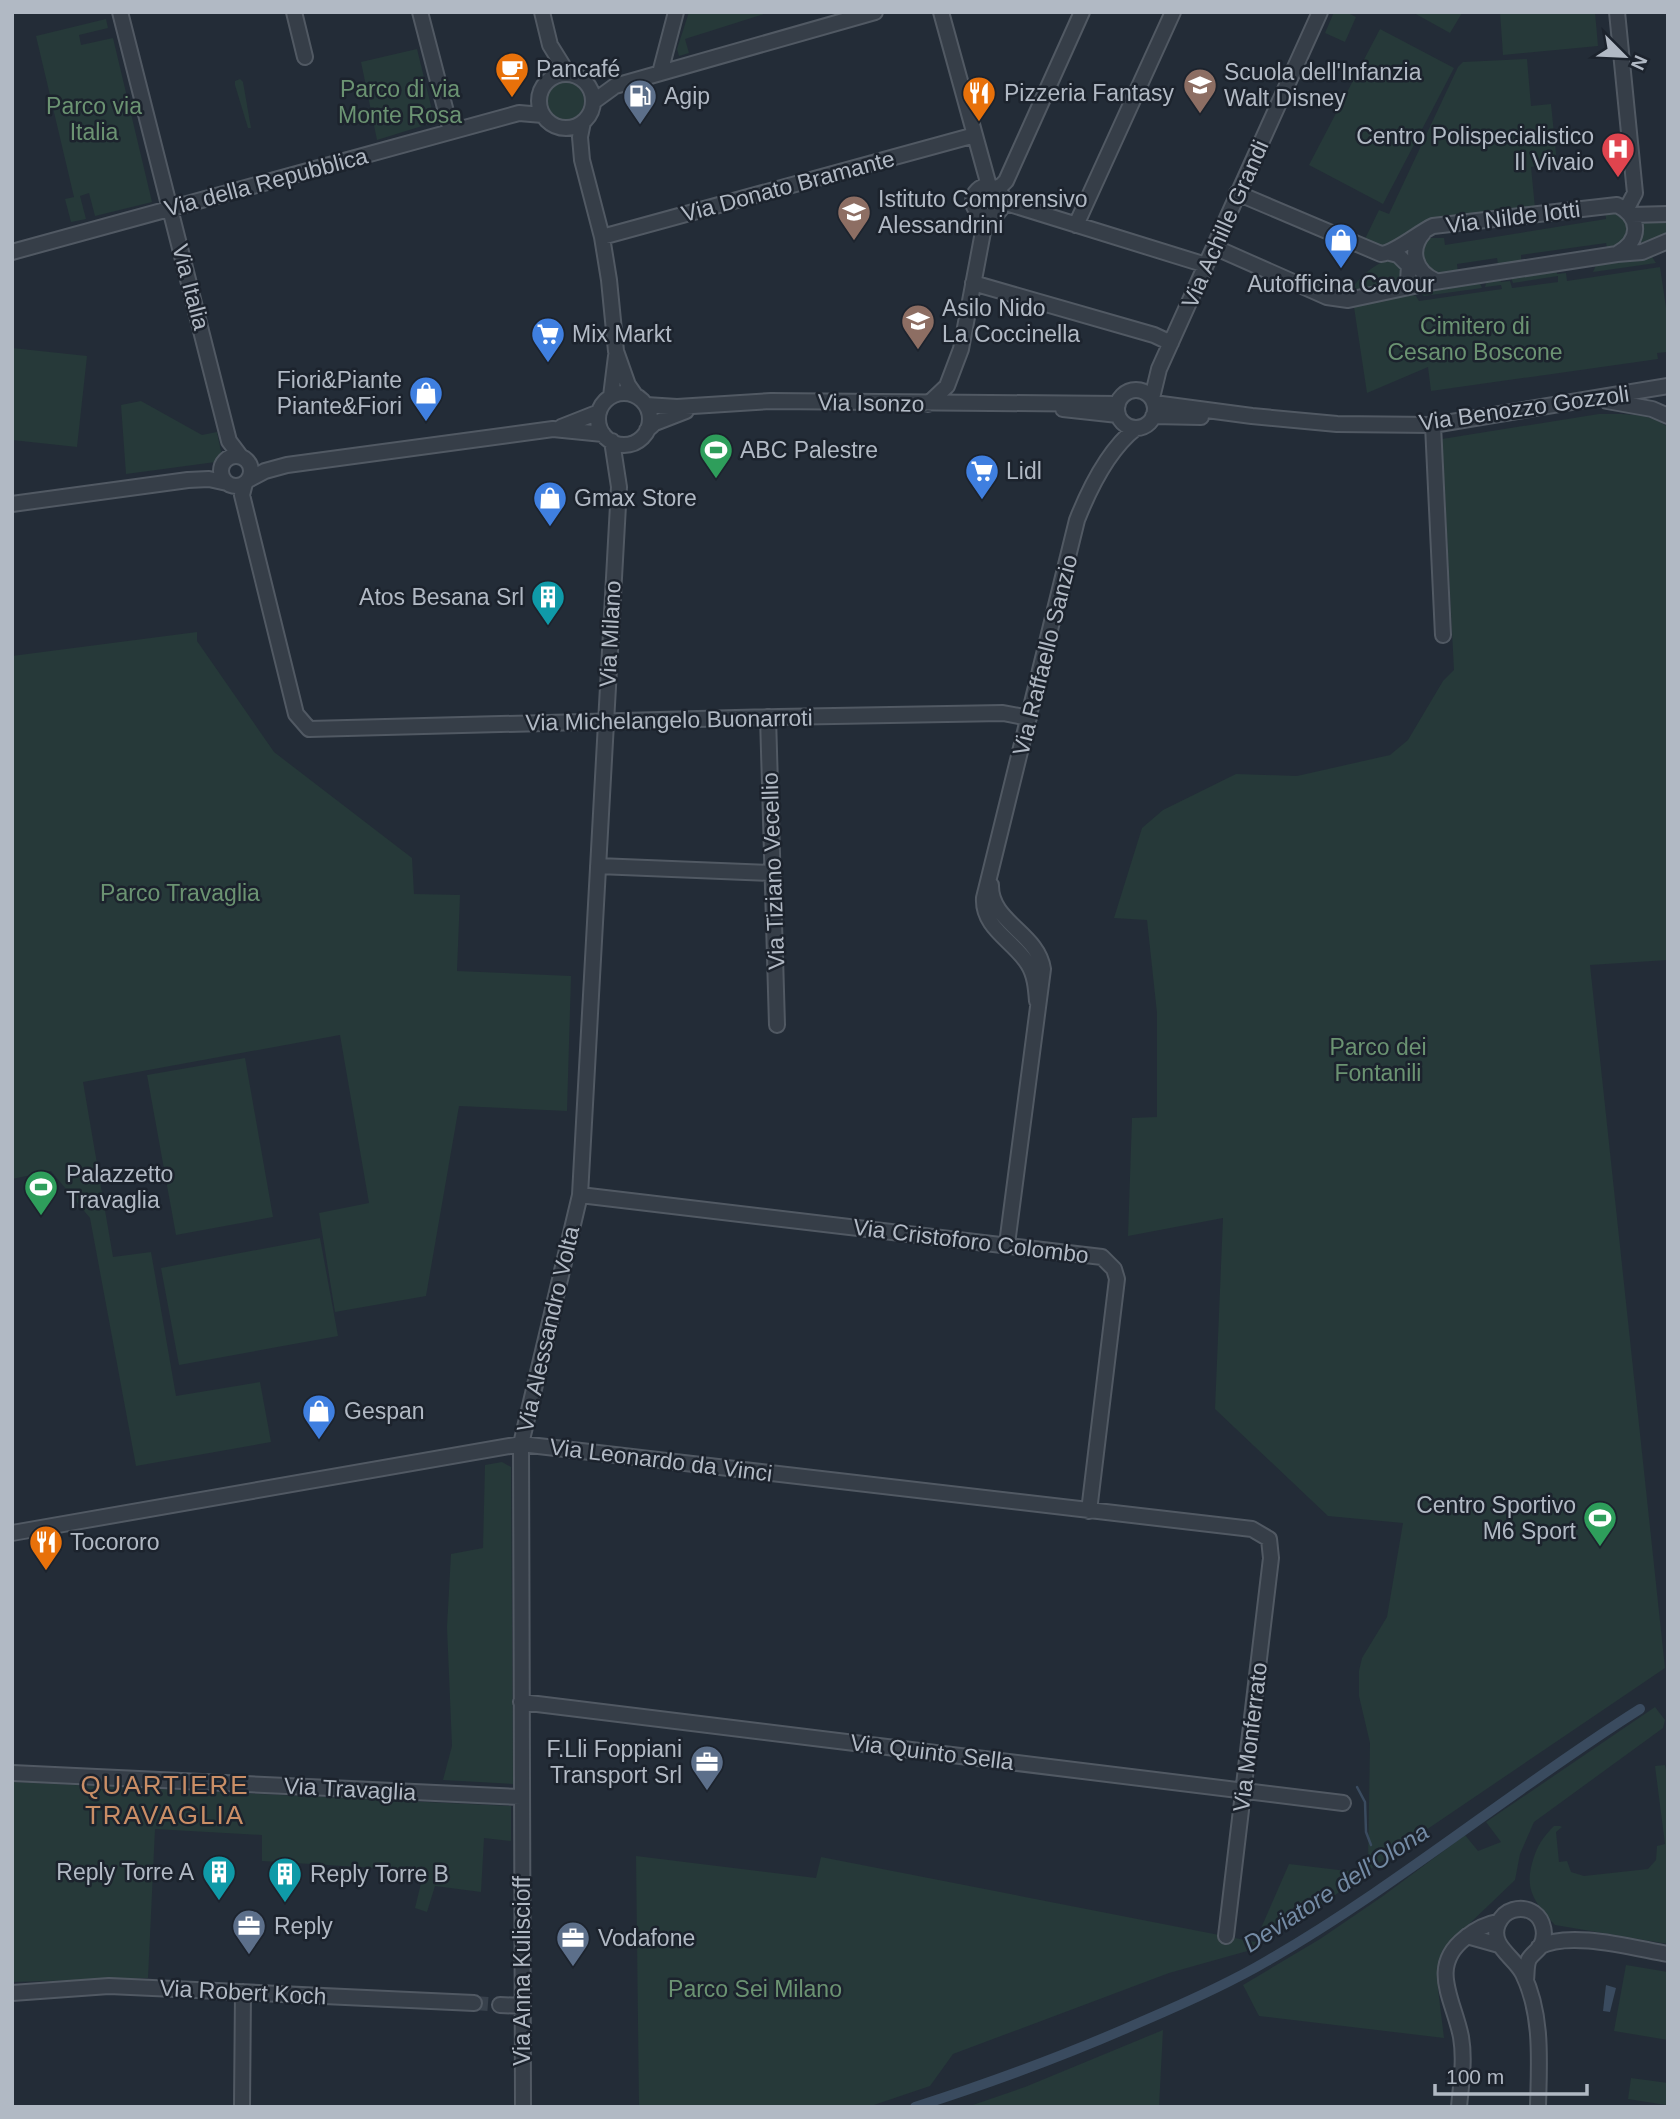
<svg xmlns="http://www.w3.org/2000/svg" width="1680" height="2119" font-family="Arial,sans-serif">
<rect width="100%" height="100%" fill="#232c37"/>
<!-- green -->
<path fill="#263939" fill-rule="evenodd" d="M689,12H770L685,39L689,53L679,56L677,49Z
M1334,12H1346L1356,17L1345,42L1325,33Z
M1460,12L1462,13L1450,33L1414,13Z
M1500,12H1595L1598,46L1503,55Z
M106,19L108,28L79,35L81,45L113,38L152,202L95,216L89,193L80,196L86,219L71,222L65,199L74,197L36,36Z
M1380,29L1454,68L1383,204L1309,165Z
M417,49L435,122L377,140L361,62Z
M1527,59L1531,106L1551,104L1557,163L1531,167L1535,208C1501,212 1453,213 1422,224C1399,232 1391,255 1364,241L1379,210L1389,214L1458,67L1463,62Z
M240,79L243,82L251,128H248L235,85V81Z
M546 101a19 19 0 1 1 38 0a19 19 0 1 1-38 0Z
M1605,209C1623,211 1631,224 1626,240L1608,252L1606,243L1521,255V262L1498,265L1497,258L1457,264L1458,274H1436L1423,268L1420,248L1430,238H1444L1445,245L1606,219Z
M1637,219L1668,220V235L1635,244Z
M1646,255L1652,257L1656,263L1593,272L1597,263Z
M1390,260L1402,262V282L1348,295C1355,281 1375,262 1390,260Z
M1660,267L1668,321V342L1666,343L1667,352L1657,353L1658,359L1431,391L1428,367L1367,393L1354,307L1409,294L1416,296L1419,301L1502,289L1501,285L1485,287L1487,280L1556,268L1557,274L1566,273L1567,281ZM1558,276V282L1512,288L1510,281L1501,282L1500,279L1511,277L1513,283Z
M1479,281L1482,288L1424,296L1418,290Z
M12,348L87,356L77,447L12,440Z
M141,401L202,435L217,432L223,461L126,474L121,405Z
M1599,414C1622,414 1649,412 1668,427V960L1590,965L1665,1668L1398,1849L1327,1901L1256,1941L1258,1948L1169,1973L953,2054L930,2086L868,2107H639L636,1856L816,1878L821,1857L1255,1942L1289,1864L1355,1872L1368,1865L1370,1743L1359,1696V1671L1362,1658L1387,1617L1403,1523L1328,1516L1215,1409L1223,1218L1128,1236L1132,1118L1157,1117V1013L1147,920L1114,918L1142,828L1163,810L1236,774L1297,776L1390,755L1408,740L1443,681L1454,670L1442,439Z
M197,632V641L274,752L412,858L414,894L460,895L457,971L571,976L567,1111L459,1106L426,1296L335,1312L319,1213L369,1203L340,1035L83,1082L113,1257L151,1252L176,1396L260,1382L271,1442L136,1466L90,1218L51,1171L12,1179V656Z
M245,1058L273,1217L176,1235L147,1075Z
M320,1238L338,1336L179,1365L161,1268Z
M502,1462L511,1467L513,1784L443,1780L452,1746L447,1627L451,1554L483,1548L485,1465Z
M1655,1707L1665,1720L1663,1728L1534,1822L1520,1854L1515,1880L1443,1949L1438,1989L1444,2038L1259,2016L1243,1985L1320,1939L1383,1896L1465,1835L1478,1851L1501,1842L1486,1822Z
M1665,1765L1668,1780V1944L1555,1925C1532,1899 1523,1888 1535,1854C1539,1843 1545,1835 1554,1826H1560L1562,1827L1556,1832L1559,1862L1567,1861L1571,1872L1584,1876L1648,1869L1656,1860L1657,1846L1665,1844L1655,1766Z
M12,1782L511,1806V1841L484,1838L481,1892L435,1886L427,1912L415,1908L424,1871L262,1861V1835L155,1829L148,1978L12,1982Z
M1626,1965L1668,1972V2040L1614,2031Z
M1163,2030L1159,2107H967L1025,2087Z
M1631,2078L1668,2083L1666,2105L1628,2099Z"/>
<!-- water -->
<path fill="#3a4b5f" d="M1606,1985L1616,1988L1610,2012L1603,2011Z"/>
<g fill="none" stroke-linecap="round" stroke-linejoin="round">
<!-- stream -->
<path stroke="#3a4b5f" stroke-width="2.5" d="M1357,1787L1365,1802L1366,1832L1371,1845"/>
<!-- canal -->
<path stroke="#3a4b5f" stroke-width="10" d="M915,2107C993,2082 1069,2054 1143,2021C1185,2003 1228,1984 1267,1961C1397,1886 1513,1789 1640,1709"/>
<!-- minor-tunnel -->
<path stroke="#38414c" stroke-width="14" stroke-dasharray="14 7" stroke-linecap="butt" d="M474,2003L500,2005"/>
<!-- minor casing -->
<g stroke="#515963" stroke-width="18">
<path id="minor" d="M120,12L229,441L241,457
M294,12L305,57
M420,12L451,131
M542,12L550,45L568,74
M941,12L989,186
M1617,12L1635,193L1626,210
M660,73L676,12
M539 101a27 27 0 1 1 54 0a27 27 0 1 1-54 0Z
M593,102L615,86L875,12
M583,122L580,137L582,160L602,237L609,280L616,351L628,385L635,395
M973 201a15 15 0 1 1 30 0a15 15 0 1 1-30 0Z
M998,189L1006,181L1082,12
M1237,193L1381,254C1395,253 1418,233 1433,226L1617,205C1641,217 1641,240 1618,253
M1003,202L1206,265
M1631,215L1668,214
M1076,225L1173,12
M1424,232C1408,250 1415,272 1436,281
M602,237L975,135
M1214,247L1327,297L1348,300L1428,283L1617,254L1642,252L1668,241
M12,252L519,113L543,115
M1390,253L1398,255L1409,266L1408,281L1404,287
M973,283L1154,335L1171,343
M1117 409a19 19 0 1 1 38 0a19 19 0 1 1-38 0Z
M598 419a26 26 0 1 1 52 0a26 26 0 1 1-52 0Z
M611,396L616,356
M1152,398L1159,369L1320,12
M1607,401L1652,409L1668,416
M1154,403L1252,416L1337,424L1433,425L1668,386
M928,404L947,386L961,349L986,216
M646,405L677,407L771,401L1118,404
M1063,409L1118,415
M1153,416L1201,417
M1433,425L1443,635
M561,427L599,412
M647,430L655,423L686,411
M221 471a15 15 0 1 1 30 0a15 15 0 1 1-30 0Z
M248,480L265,471L287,465L553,429L603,434
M245,483L242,495L296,714L309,729L778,717L1003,713L1029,718
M12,504L188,480L209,479L227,483
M768,717L777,1025
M598,866L772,873
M991,885C990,922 1038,933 1043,969L1007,1244
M1037,1001C1036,988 1035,975 1028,964C1014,941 982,928 984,898L1077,520C1090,487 1108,450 1136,428
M580,1195L1102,1257L1114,1269L1117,1279L1089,1511
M12,1533L521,1444L1252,1529L1269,1539L1271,1558L1226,1936
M521,1702L1343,1803
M12,1773L521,1797
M1467,1936L1499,1945
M1539,1947C1569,1930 1633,1948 1668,1954
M1526,1980C1527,1973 1526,1965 1529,1959C1532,1954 1537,1951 1540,1947C1547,1936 1544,1920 1534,1913C1528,1909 1520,1908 1513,1910C1506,1912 1501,1917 1498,1924C1489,1946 1515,1957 1523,1974C1543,2015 1539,2063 1538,2107
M12,1993L109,1986L474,2003
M500,2005L523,2006
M242,2107L243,1992
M523,2107L521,1444L580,1195L619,487L612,441
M1459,2107C1461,2084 1465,2060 1461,2037C1454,2000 1428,1967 1465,1938C1475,1930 1486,1924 1498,1922"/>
</g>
<!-- minor -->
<use href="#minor" stroke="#363e48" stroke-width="14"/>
</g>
<!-- icons -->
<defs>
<g id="cafe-pin" transform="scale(1.75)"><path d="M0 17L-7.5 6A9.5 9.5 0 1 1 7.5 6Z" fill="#e8710a" stroke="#1c232d"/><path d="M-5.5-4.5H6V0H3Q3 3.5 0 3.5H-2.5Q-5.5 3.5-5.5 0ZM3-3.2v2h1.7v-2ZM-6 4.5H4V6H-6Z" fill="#fff"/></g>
<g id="school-pin" transform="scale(1.75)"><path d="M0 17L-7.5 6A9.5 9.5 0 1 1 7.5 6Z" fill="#8d6e63" stroke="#1c232d"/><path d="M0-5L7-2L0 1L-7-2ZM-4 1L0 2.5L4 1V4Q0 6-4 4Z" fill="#fff"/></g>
<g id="restaurant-pin" transform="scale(1.75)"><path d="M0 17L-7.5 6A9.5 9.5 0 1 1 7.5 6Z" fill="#e8710a" stroke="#1c232d"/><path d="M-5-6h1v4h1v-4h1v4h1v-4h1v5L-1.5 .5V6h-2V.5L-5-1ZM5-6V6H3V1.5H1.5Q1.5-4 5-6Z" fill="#fff"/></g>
<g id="fuel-pin" transform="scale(1.75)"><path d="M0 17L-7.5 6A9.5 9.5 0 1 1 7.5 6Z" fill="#5c6f8a" stroke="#1c232d"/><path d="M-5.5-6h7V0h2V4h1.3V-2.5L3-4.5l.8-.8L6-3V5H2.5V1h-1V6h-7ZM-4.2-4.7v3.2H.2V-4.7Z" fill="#fff"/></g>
<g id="hospital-pin" transform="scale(1.75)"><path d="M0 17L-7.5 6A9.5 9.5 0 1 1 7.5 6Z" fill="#e0444e" stroke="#1c232d"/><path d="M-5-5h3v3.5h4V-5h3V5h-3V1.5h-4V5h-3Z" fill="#fff"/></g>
<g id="shop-pin" transform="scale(1.75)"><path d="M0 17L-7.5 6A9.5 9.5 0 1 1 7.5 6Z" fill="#3f7fe0" stroke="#1c232d"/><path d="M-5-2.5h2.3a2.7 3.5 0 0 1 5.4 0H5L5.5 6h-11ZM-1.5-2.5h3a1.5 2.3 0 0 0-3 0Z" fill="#fff"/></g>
<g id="supermarket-pin" transform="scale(1.75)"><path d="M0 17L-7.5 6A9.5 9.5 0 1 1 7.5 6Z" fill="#3f7fe0" stroke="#1c232d"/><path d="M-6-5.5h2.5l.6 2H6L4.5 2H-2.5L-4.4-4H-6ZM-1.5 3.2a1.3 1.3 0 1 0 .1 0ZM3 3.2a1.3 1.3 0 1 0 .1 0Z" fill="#fff"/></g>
<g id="stadium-pin" transform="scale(1.75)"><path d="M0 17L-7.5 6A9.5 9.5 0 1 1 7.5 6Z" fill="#2e9e5b" stroke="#1c232d"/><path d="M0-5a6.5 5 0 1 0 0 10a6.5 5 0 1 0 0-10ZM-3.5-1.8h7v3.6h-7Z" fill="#fff"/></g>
<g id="building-pin" transform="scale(1.75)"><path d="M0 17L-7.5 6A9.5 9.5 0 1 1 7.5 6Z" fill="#0f9aa8" stroke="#1c232d"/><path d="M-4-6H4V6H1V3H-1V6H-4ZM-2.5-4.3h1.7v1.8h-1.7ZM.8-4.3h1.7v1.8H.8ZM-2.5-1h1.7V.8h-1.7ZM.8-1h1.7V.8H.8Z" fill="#fff"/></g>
<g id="office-pin" transform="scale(1.75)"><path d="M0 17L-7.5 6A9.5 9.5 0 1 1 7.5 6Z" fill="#5c6f8a" stroke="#1c232d"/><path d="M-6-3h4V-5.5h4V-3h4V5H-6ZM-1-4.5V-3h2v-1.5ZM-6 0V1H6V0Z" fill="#fff"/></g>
</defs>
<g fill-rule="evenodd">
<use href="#cafe-pin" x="512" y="69"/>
<use href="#school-pin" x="1200" y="85"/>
<use href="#restaurant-pin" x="979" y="93"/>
<use href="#fuel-pin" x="640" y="96"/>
<use href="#hospital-pin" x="1618" y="149"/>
<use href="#school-pin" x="854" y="212"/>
<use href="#shop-pin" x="1341" y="240"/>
<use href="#school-pin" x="918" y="321"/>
<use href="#supermarket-pin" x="548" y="334"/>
<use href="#shop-pin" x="426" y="393"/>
<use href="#stadium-pin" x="716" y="450"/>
<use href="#supermarket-pin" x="982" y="471"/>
<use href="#shop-pin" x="550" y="498"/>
<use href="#building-pin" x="548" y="597"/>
<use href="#stadium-pin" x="41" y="1187"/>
<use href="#shop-pin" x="319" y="1411"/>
<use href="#stadium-pin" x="1600" y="1518"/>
<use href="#restaurant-pin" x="46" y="1542"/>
<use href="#office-pin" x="707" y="1762"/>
<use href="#building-pin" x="219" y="1872"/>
<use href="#building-pin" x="285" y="1874"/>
<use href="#office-pin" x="249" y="1926"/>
<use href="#office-pin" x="573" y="1938"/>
</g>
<g text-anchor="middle" stroke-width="5" stroke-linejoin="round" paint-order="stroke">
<!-- poi labels -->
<g font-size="23" fill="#b1b9c4" stroke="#1c232d" text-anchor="start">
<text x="536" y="77">Pancafé</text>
<text x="1224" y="80">Scuola dell'Infanzia<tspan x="1224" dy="26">Walt Disney</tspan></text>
<text x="1004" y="101">Pizzeria Fantasy</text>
<text x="664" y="104">Agip</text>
<text x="1594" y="144" text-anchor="end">Centro Polispecialistico<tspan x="1594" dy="26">Il Vivaio</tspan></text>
<text x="878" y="207">Istituto Comprensivo<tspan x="878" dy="26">Alessandrini</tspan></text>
<text x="1341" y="292" text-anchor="middle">Autofficina Cavour</text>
<text x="942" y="316">Asilo Nido<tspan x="942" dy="26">La Coccinella</tspan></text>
<text x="572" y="342">Mix Markt</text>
<text x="402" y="388" text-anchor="end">Fiori&amp;Piante<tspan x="402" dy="26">Piante&amp;Fiori</tspan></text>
<text x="740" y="458">ABC Palestre</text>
<text x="1006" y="479">Lidl</text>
<text x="574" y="506">Gmax Store</text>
<text x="524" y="605" text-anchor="end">Atos Besana Srl</text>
<text x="66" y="1182">Palazzetto<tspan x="66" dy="26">Travaglia</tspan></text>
<text x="344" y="1419">Gespan</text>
<text x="1576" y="1513" text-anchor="end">Centro Sportivo<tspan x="1576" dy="26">M6 Sport</tspan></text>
<text x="70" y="1550">Tocororo</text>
<text x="682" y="1757" text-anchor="end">F.Lli Foppiani<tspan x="682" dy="26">Transport Srl</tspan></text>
<text x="194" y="1880" text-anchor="end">Reply Torre A</text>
<text x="310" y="1882">Reply Torre B</text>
<text x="274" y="1934">Reply</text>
<text x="598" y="1946">Vodafone</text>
</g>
<!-- park labels -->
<g font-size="23" fill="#6b9372" stroke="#1c232d">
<text x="400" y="97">Parco di via<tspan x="400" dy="26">Monte Rosa</tspan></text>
<text x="94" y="114">Parco via<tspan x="94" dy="26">Italia</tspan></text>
<text x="1475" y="334">Cimitero di<tspan x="1475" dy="26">Cesano Boscone</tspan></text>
<text x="180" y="901">Parco Travaglia</text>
<text x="1378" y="1055">Parco dei<tspan x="1378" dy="26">Fontanili</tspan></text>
<text x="755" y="1997">Parco Sei Milano</text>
</g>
<!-- street labels -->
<g font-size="23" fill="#b1b9c4" stroke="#1c232d">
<text transform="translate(266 182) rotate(-15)" y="8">Via della Repubblica</text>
<text transform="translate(788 186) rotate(-15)" y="8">Via Donato Bramante</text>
<text transform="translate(1513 217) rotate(-7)" y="8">Via Nilde Iotti</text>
<text transform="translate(1225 224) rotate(-66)" y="8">Via Achille Grandi</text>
<text transform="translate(191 287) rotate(75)" y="8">Via Italia</text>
<text transform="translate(871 403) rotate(1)" y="8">Via Isonzo</text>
<text transform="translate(1524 408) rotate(-8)" y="8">Via Benozzo Gozzoli</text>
<text transform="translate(610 634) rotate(-87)" y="8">Via Milano</text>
<text transform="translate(1045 655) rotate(-76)" y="8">Via Raffaello Sanzio</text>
<text transform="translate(669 720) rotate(-1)" y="8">Via Michelangelo Buonarroti</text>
<text transform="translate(773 871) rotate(-92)" y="8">Via Tiziano Vecellio</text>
<text transform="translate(971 1241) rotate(7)" y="8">Via Cristoforo Colombo</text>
<text transform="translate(548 1329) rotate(-77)" y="8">Via Alessandro Volta</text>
<text transform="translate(661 1460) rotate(7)" y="8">Via Leonardo da Vinci</text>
<text transform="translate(1250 1737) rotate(-83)" y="8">Via Monferrato</text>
<text transform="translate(932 1752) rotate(7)" y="8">Via Quinto Sella</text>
<text transform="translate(350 1789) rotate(3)" y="8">Via Travaglia</text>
<text transform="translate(522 1971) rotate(-90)" y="8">Via Anna Kuliscioff</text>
<text transform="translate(243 1992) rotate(3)" y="8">Via Robert Koch</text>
</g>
<!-- water labels -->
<g font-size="24" font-style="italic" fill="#748ba5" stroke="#1c232d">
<text transform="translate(1336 1888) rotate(-33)" y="8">Deviatore dell'Olona</text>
</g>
<!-- quarter labels -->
<g font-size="26" letter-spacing="2" fill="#ca8e66" stroke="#1c232d">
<text x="165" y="1794">QUARTIERE<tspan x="165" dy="30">TRAVAGLIA</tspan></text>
</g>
</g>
<!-- border -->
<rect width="1680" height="2119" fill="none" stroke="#b1b9c4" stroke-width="28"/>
<!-- north arrow -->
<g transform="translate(1624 56) rotate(114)" stroke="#1c232d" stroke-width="5" paint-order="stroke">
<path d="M0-5L12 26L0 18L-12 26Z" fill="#b1b9c4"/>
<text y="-10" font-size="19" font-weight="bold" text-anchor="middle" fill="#b1b9c4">N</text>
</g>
<!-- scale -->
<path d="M1435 2084v10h152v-10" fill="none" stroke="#b1b9c4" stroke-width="3.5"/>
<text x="1446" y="2084" font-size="21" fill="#b1b9c4" stroke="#1c232d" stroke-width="5" paint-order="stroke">100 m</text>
</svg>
